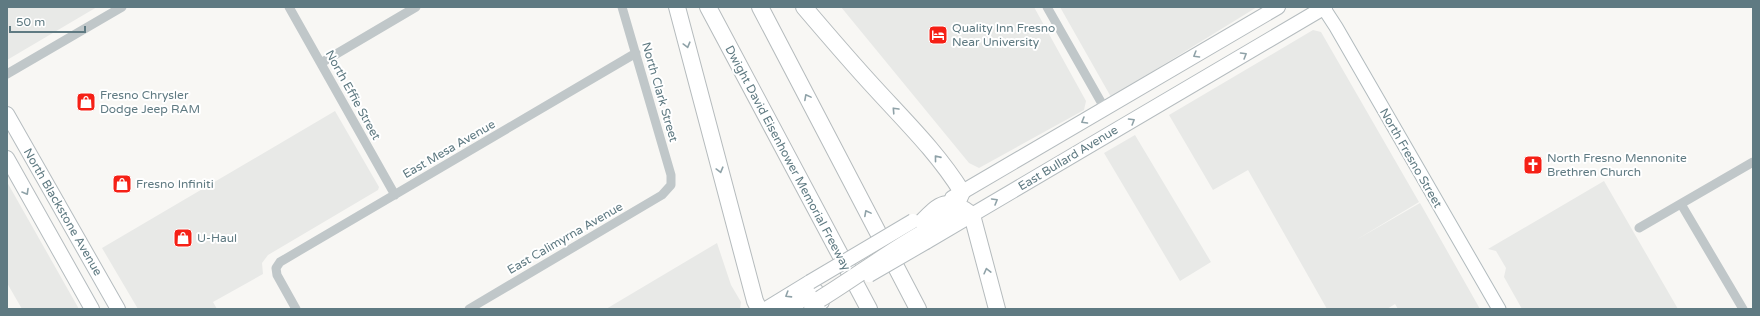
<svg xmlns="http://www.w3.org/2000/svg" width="1760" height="316" font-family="'Varela Round',sans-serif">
<rect width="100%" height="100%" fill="#f8f7f4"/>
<!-- built -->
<path fill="#e8e9e7" d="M7,7H97L7,60Z
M841,7H1034L1086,101L1084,110L979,168L969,163Z
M1060,7H1257L1111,97Z
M1313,30L1321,32L1419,202L1356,240L1420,203L1480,309H1398L1395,304L1387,309H1327L1248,170L1213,190L1169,115Z
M335,111L379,187L378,190L268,255L262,263L263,274L213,302L217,309H138L102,248Z
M1135,135L1211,262L1180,281L1104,153Z
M1604,181L1678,309H1522L1504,277L1506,268L1496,251L1488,249Z
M7,182L79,309H22L7,283Z
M717,243L731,285L741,302L740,309H606Z"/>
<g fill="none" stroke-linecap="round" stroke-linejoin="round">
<!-- secondary casing -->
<g stroke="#b2bbbe" stroke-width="15">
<path id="secondary" d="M1323,7L1336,27L1499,309"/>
</g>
<!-- primary casing -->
<g stroke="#b5bcbf" stroke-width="16">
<path id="primary" d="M7,114L118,309
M7,158L92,309
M952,198L1278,7
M926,242L1325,7
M766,309L810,282
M811,309L822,302"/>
</g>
<!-- highway casing -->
<g stroke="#b5bbbd" stroke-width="18">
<path id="highway" d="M677,7L755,301L759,309
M708,7L869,309
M760,7L918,309
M804,7C827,34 850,61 874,87C905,121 938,153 962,192C952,217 943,221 921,234
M917,227C937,207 945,193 972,215L997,309
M786,309L815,291"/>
</g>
<!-- street -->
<path stroke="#c0c7c9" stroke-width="9" d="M289,7L395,195
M1047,7L1105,109
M321,63L416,7
M7,74L122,7
M1681,204L1743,309
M1639,228L1753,162
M296,309L277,275L276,268L280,262L636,53
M469,309L662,195L671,185V175L622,7"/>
<!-- secondary -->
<use href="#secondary" stroke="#fff" stroke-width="13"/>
<!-- primary -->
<use href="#primary" stroke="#fff" stroke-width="14"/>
<!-- highway -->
<use href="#highway" stroke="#fff" stroke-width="16"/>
<!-- primary-bridge casing -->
<g stroke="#b5bcbf" stroke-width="16" stroke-linecap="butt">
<path id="primary-bridge" d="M869,275L926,242
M810,282L913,221"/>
</g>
<!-- highway-bridge casing -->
<g stroke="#b5bbbd" stroke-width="18" stroke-linecap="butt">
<path id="highway-bridge" d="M820,299C854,278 886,254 921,234"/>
</g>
<!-- primary-bridge -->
<use href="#primary-bridge" stroke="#fff" stroke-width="14"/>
<!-- highway-bridge -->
<use href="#highway-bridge" stroke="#fff" stroke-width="16"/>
</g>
<!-- one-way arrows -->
<defs><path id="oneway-chevron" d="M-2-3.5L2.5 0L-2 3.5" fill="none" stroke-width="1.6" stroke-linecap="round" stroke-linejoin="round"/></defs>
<g stroke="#8fa2a8">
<use href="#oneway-chevron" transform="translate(687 45) rotate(75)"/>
<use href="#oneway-chevron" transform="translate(1196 55) rotate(149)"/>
<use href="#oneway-chevron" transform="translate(1244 55) rotate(-31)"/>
<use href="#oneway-chevron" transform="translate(807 97) rotate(-118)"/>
<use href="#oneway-chevron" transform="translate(895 110) rotate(-133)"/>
<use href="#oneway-chevron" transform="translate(1084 121) rotate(150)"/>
<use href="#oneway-chevron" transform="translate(1132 121) rotate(-31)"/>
<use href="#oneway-chevron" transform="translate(937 158) rotate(-129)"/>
<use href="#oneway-chevron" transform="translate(720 170) rotate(75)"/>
<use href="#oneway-chevron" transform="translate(26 192) rotate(60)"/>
<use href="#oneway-chevron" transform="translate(995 201) rotate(-30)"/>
<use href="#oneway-chevron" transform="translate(867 213) rotate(-118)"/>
<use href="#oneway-chevron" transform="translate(987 271) rotate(-104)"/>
<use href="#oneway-chevron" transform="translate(788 295) rotate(148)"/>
</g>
<!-- icons -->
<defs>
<g id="hotel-square" transform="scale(1)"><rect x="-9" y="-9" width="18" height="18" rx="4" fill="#f52016" stroke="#fff"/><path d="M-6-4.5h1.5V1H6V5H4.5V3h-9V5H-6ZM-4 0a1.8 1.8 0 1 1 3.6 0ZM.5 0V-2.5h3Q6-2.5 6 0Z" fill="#fff"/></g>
<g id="shop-square" transform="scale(1)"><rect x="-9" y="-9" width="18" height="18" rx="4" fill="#f52016" stroke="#fff"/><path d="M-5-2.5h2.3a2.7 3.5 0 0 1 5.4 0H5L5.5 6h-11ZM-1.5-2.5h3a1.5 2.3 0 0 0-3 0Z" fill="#fff"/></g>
<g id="church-square" transform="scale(1)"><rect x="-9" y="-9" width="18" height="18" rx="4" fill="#f52016" stroke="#fff"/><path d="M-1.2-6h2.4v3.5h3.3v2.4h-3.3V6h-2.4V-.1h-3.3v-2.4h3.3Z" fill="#fff"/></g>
</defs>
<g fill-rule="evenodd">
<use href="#hotel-square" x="938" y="35"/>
<use href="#shop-square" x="86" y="102"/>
<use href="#church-square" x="1533" y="165"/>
<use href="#shop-square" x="122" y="184"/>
<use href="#shop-square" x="183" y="238"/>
</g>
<g text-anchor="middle" stroke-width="4" stroke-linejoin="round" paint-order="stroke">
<!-- poi labels -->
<g font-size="12" fill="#5f7a82" stroke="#fff" text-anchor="start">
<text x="952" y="32">Quality Inn Fresno<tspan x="952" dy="14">Near University</tspan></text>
<text x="100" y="99">Fresno Chrysler<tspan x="100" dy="14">Dodge Jeep RAM</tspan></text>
<text x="1547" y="162">North Fresno Mennonite<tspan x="1547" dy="14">Brethren Church</tspan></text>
<text x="136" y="188">Fresno Infiniti</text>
<text x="197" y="242">U-Haul</text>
</g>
<!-- street labels -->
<g font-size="12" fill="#5f7a82" stroke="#fff">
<text transform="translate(660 92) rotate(74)" y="4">North Clark Street</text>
<text transform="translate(353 95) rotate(61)" y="4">North Effie Street</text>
<text transform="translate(449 149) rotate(-30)" y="4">East Mesa Avenue</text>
<text transform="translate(788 158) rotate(62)" y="4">Dwight David Eisenhower Memorial Freeway</text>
<text transform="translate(1068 158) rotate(-31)" y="4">East Bullard Avenue</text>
<text transform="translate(1411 158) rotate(60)" y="4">North Fresno Street</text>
<text transform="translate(63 212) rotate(60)" y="4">North Blackstone Avenue</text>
<text transform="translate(565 238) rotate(-30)" y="4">East Calimyrna Avenue</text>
</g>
</g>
<!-- border -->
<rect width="1760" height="316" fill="none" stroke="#5f7a82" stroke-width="16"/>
<!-- scale -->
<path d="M10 26v6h75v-6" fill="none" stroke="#5f7a82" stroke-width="2"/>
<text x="16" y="26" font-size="12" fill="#5f7a82" stroke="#ffffff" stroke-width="3" paint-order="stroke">50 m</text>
</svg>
